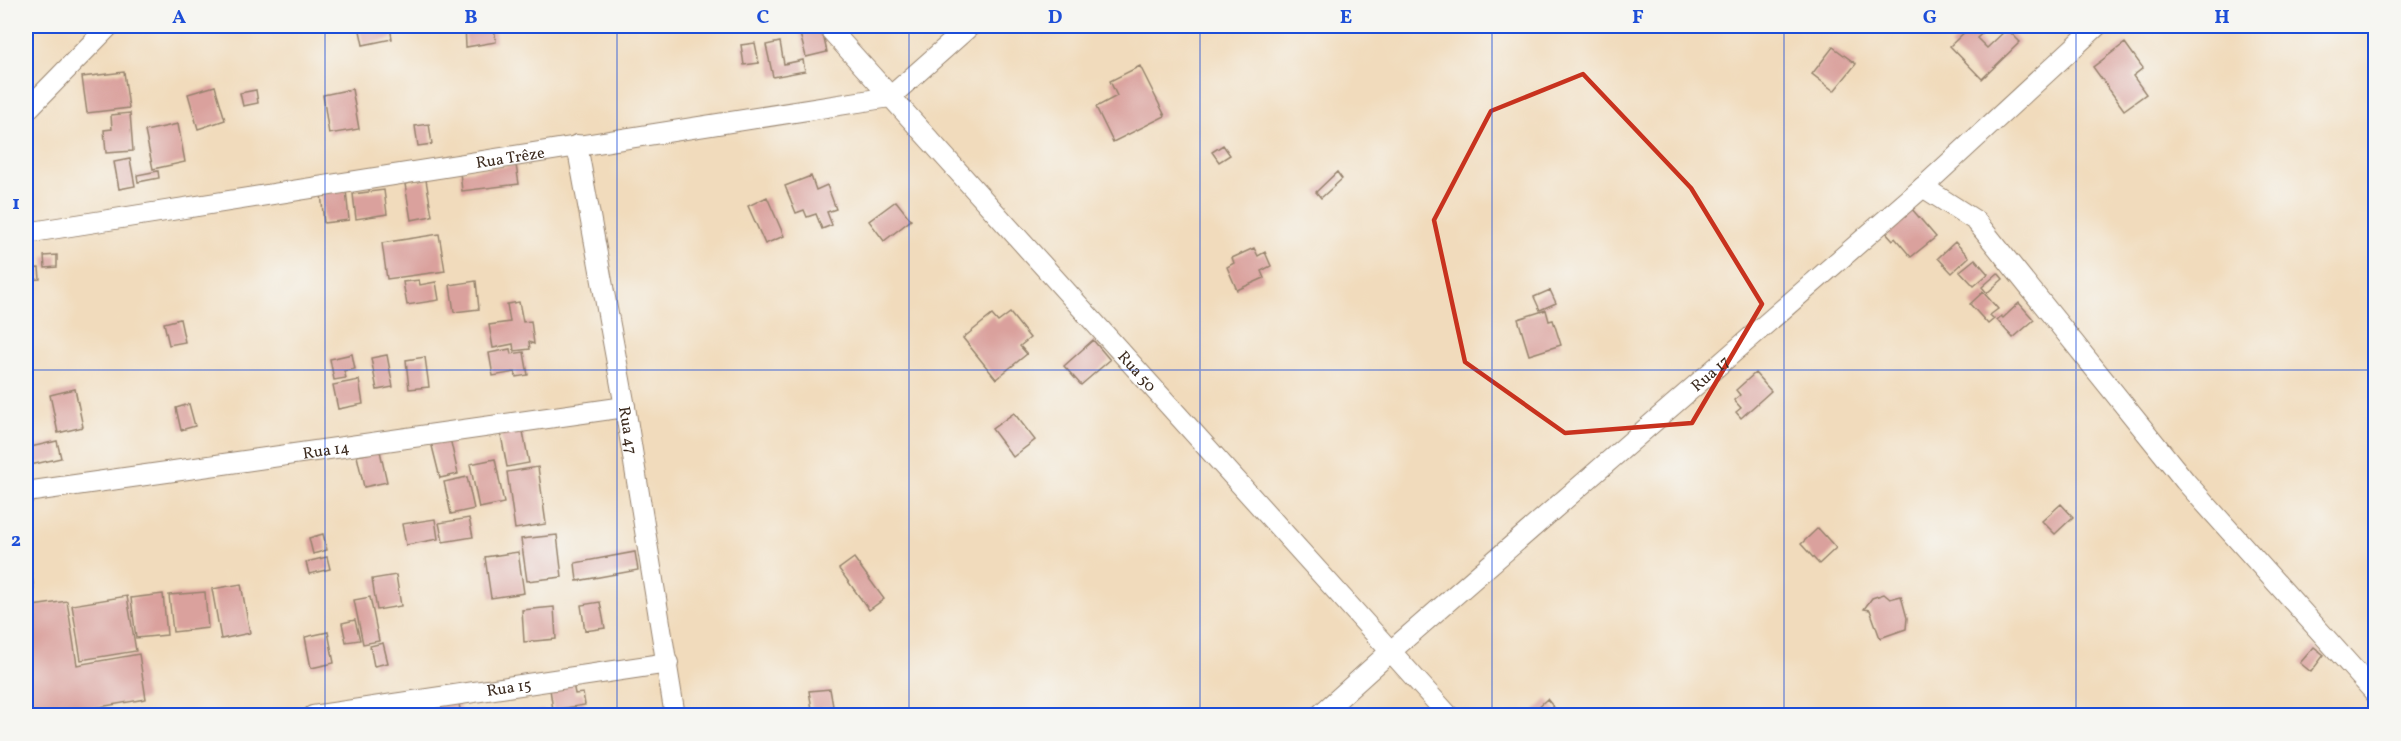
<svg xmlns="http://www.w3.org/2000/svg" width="2401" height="741" font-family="Vollkorn,serif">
<rect width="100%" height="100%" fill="#f6f6f2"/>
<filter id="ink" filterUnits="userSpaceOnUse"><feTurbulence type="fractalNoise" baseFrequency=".0167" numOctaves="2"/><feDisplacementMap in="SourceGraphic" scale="12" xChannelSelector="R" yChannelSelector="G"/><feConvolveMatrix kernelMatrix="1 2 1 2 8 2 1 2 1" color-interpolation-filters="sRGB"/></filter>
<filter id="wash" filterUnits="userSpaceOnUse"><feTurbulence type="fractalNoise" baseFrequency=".008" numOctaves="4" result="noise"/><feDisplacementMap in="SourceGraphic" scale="24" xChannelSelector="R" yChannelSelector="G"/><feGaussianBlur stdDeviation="1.35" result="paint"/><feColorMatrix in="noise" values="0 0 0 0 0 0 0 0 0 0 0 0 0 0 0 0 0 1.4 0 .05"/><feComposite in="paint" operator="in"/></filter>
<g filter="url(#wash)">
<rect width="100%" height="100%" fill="#f1dbbc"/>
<g id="blocks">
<!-- building -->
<path fill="#daa19d" d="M359,26H390L392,39L363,45Z
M465,26H494L496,42L466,47Z
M798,26H821L827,52L806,57Z
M1971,26H1990L1977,38L1987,48L2007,29L2020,42L1982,79L1950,46Z
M780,42L784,64L803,60L805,71L773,77L766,45Z
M755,43L759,63L744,65L741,45Z
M2125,43L2143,68L2133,76L2146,94L2124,110L2093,67Z
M1833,47L1856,64L1834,91L1812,74Z
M1140,66L1165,116L1113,142L1096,107L1117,96L1110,81Z
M124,72L129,108L87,113L82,77Z
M215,86L225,120L198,129L188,94Z
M352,89L359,129L329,134L323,95Z
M256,90L258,103L243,106L240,93Z
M130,113L133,151L106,153L104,130L112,129L111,115Z
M178,124L185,162L153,169L145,131Z
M429,124L432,144L418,146L415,126Z
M1223,145L1230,155L1219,162L1212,152Z
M130,159L135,186L119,189L114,162Z
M516,165L519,184L462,191L460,172Z
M158,171L159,178L138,182L137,175Z
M1337,172L1342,179L1321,198L1316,192Z
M811,176L816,190L827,185L836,209L827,212L832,225L822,229L816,214L807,217L804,210L796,213L785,186Z
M426,180L432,216L411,220L405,184Z
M346,190L349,220L324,223L321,193Z
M384,190L387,214L356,219L353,194Z
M767,197L784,236L765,244L748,206Z
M896,201L911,220L884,241L869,221Z
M1911,208L1936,237L1911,257L1895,238L1893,240L1885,231Z
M439,234L445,271L387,279L382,243Z
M1955,242L1969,257L1952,273L1938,258Z
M1254,248L1258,256L1265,252L1271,266L1261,271L1264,278L1237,290L1227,267L1234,263L1232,258Z
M57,255V267L45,268L44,256Z
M1975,259L1988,274L1974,286L1960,271Z
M39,268L40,279L27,280L26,269Z
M1998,273L2003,279L1987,293L1982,287Z
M419,280L420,285L436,282L439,300L407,305L403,282Z
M476,281L479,309L454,312L450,285Z
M1550,290L1556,303L1540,310L1534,297Z
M1983,292L1998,309L1990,315L1994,319L1988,324L1970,304Z
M519,302L523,322L531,321L534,344L529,342L530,349L514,351L513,344L493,348L489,325L510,322L507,304Z
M2019,303L2034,320L2013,338L1997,320L2001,316L2003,318Z
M1546,310L1549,321L1553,320L1561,345L1529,355L1518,319Z
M1010,313L1030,338L1020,346L1027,354L996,379L963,338L992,315L998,322Z
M180,319L185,342L169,345L164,323Z
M1093,340L1110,360L1081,385L1064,366Z
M510,349L511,354L524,352L528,375L516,377L515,372L493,376L489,353Z
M352,354L355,369L344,371L346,378L334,380L330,359Z
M387,355L393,387L377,390L371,358Z
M425,357L429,387L409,389L406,360Z
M1755,373L1771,391L1741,418L1736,412L1741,408L1734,400L1740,395L1736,390Z
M359,380L363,404L338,409L333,385Z
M75,389L83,427L58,433L50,395Z
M189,404L195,426L181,430L176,408Z
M1014,413L1035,440L1013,457L992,429Z
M522,426L529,463L507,467L500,430Z
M450,438L458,474L440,478L431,442Z
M57,441L61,458L26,466V448Z
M380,451L387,482L364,487L357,456Z
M495,459L504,503L479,508L470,464Z
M538,467L546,524L515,529L507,472Z
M467,477L474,509L451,514L444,482Z
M2061,504L2073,517L2055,534L2042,521Z
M469,518L473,537L443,542L439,523Z
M435,519L438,539L406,545L402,524Z
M1818,528L1836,548L1819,564L1801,544Z
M323,534L327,550L313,554L309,538Z
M557,535L562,577L527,581L521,539Z
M26,539L34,589L26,595Z
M518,552L524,593L491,598L485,557Z
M635,552L638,570L577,581L575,563Z
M327,557L330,569L309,574L306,562Z
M854,558L884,599L869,610L839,569Z
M396,575L401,606L377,610L372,579Z
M241,584L250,633L221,639L212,589Z
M205,592L208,628L173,632L169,595Z
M163,594L167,635L136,638L131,598Z
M1884,594L1890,599L1901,596L1907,618L1906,629L1880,638L1870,610L1864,609L1872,598Z
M127,596L136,651L81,660L72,605Z
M370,597L379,641L363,644L354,600Z
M67,601L77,665L139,654L146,699L48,716H27L26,607Z
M600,602L605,628L585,631L581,605Z
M554,607L556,639L524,642L522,610Z
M355,620L360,640L346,642L342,623Z
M328,632L334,663L311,668L305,637Z
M383,643L388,663L374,666L370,646Z
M2314,647L2324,655L2311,672L2300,663Z
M572,678L575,694L583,693L585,705L553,710L549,682Z
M830,689L833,706L812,709L809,691Z
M458,697L461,716H435L433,702Z
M1547,699L1561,716H1540L1535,710Z
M421,704L422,716H399L397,708Z
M544,710L545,716H522V714Z"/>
</g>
</g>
<g filter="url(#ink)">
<use href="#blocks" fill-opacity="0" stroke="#96826d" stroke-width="1.5"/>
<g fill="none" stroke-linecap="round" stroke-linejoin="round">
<!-- street casing -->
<g stroke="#96826d" stroke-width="22">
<g id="street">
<path id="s1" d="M827,26L1449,716"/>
<path d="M26,111L109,26"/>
<path id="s2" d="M577,145L625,407L675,716"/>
<path d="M1923,187L1976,221L2185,481L2376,694"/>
<path id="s3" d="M26,233L890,97L970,26"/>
<path id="s4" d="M26,492L625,407"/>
<path id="s5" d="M313,716L668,663"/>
<path id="s6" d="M1319,716L1391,651L1923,187L2097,26"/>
</g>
</g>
<!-- street -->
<use href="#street" stroke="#fff" stroke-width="20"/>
</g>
</g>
<!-- marked area -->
<path fill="none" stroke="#c8321e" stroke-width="4.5" stroke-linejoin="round" d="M1583,74L1691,188L1762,304L1692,423L1565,433L1465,362L1434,220L1491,111Z"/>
<!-- grid -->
<path fill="none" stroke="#1d4ed8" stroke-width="1.5" stroke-opacity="0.55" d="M325,26V716M617,26V716M909,26V716M1200,26V716M1492,26V716M1784,26V716M2076,26V716M26,370H2376"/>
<g text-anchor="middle" stroke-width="6" stroke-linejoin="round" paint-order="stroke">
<!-- street labels -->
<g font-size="16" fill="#3b2a1e" stroke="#f6f6f2">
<text dy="6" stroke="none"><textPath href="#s3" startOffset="490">Rua Trêze</textPath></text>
<text dy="6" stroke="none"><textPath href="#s1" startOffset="464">Rua 50</textPath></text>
<text dy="6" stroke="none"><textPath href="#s6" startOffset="520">Rua 17</textPath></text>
<text dy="6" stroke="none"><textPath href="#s2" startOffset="290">Rua 47</textPath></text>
<text dy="6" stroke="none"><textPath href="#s4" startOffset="303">Rua 14</textPath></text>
<text dy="6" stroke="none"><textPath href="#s5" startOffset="198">Rua 15</textPath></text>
</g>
</g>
<!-- margin -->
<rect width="2401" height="741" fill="none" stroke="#f6f6f2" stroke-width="66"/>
<rect x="33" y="33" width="2335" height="675" fill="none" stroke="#1d4ed8" stroke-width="2"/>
<g font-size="20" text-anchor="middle" font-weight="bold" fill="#1d4ed8">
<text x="179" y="23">A</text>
<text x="471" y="23">B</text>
<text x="763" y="23">C</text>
<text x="1055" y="23">D</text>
<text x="1346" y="23">E</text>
<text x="1638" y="23">F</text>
<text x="1930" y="23">G</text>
<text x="2222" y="23">H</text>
<text x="16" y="209">1</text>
<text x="16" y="546">2</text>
</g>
</svg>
